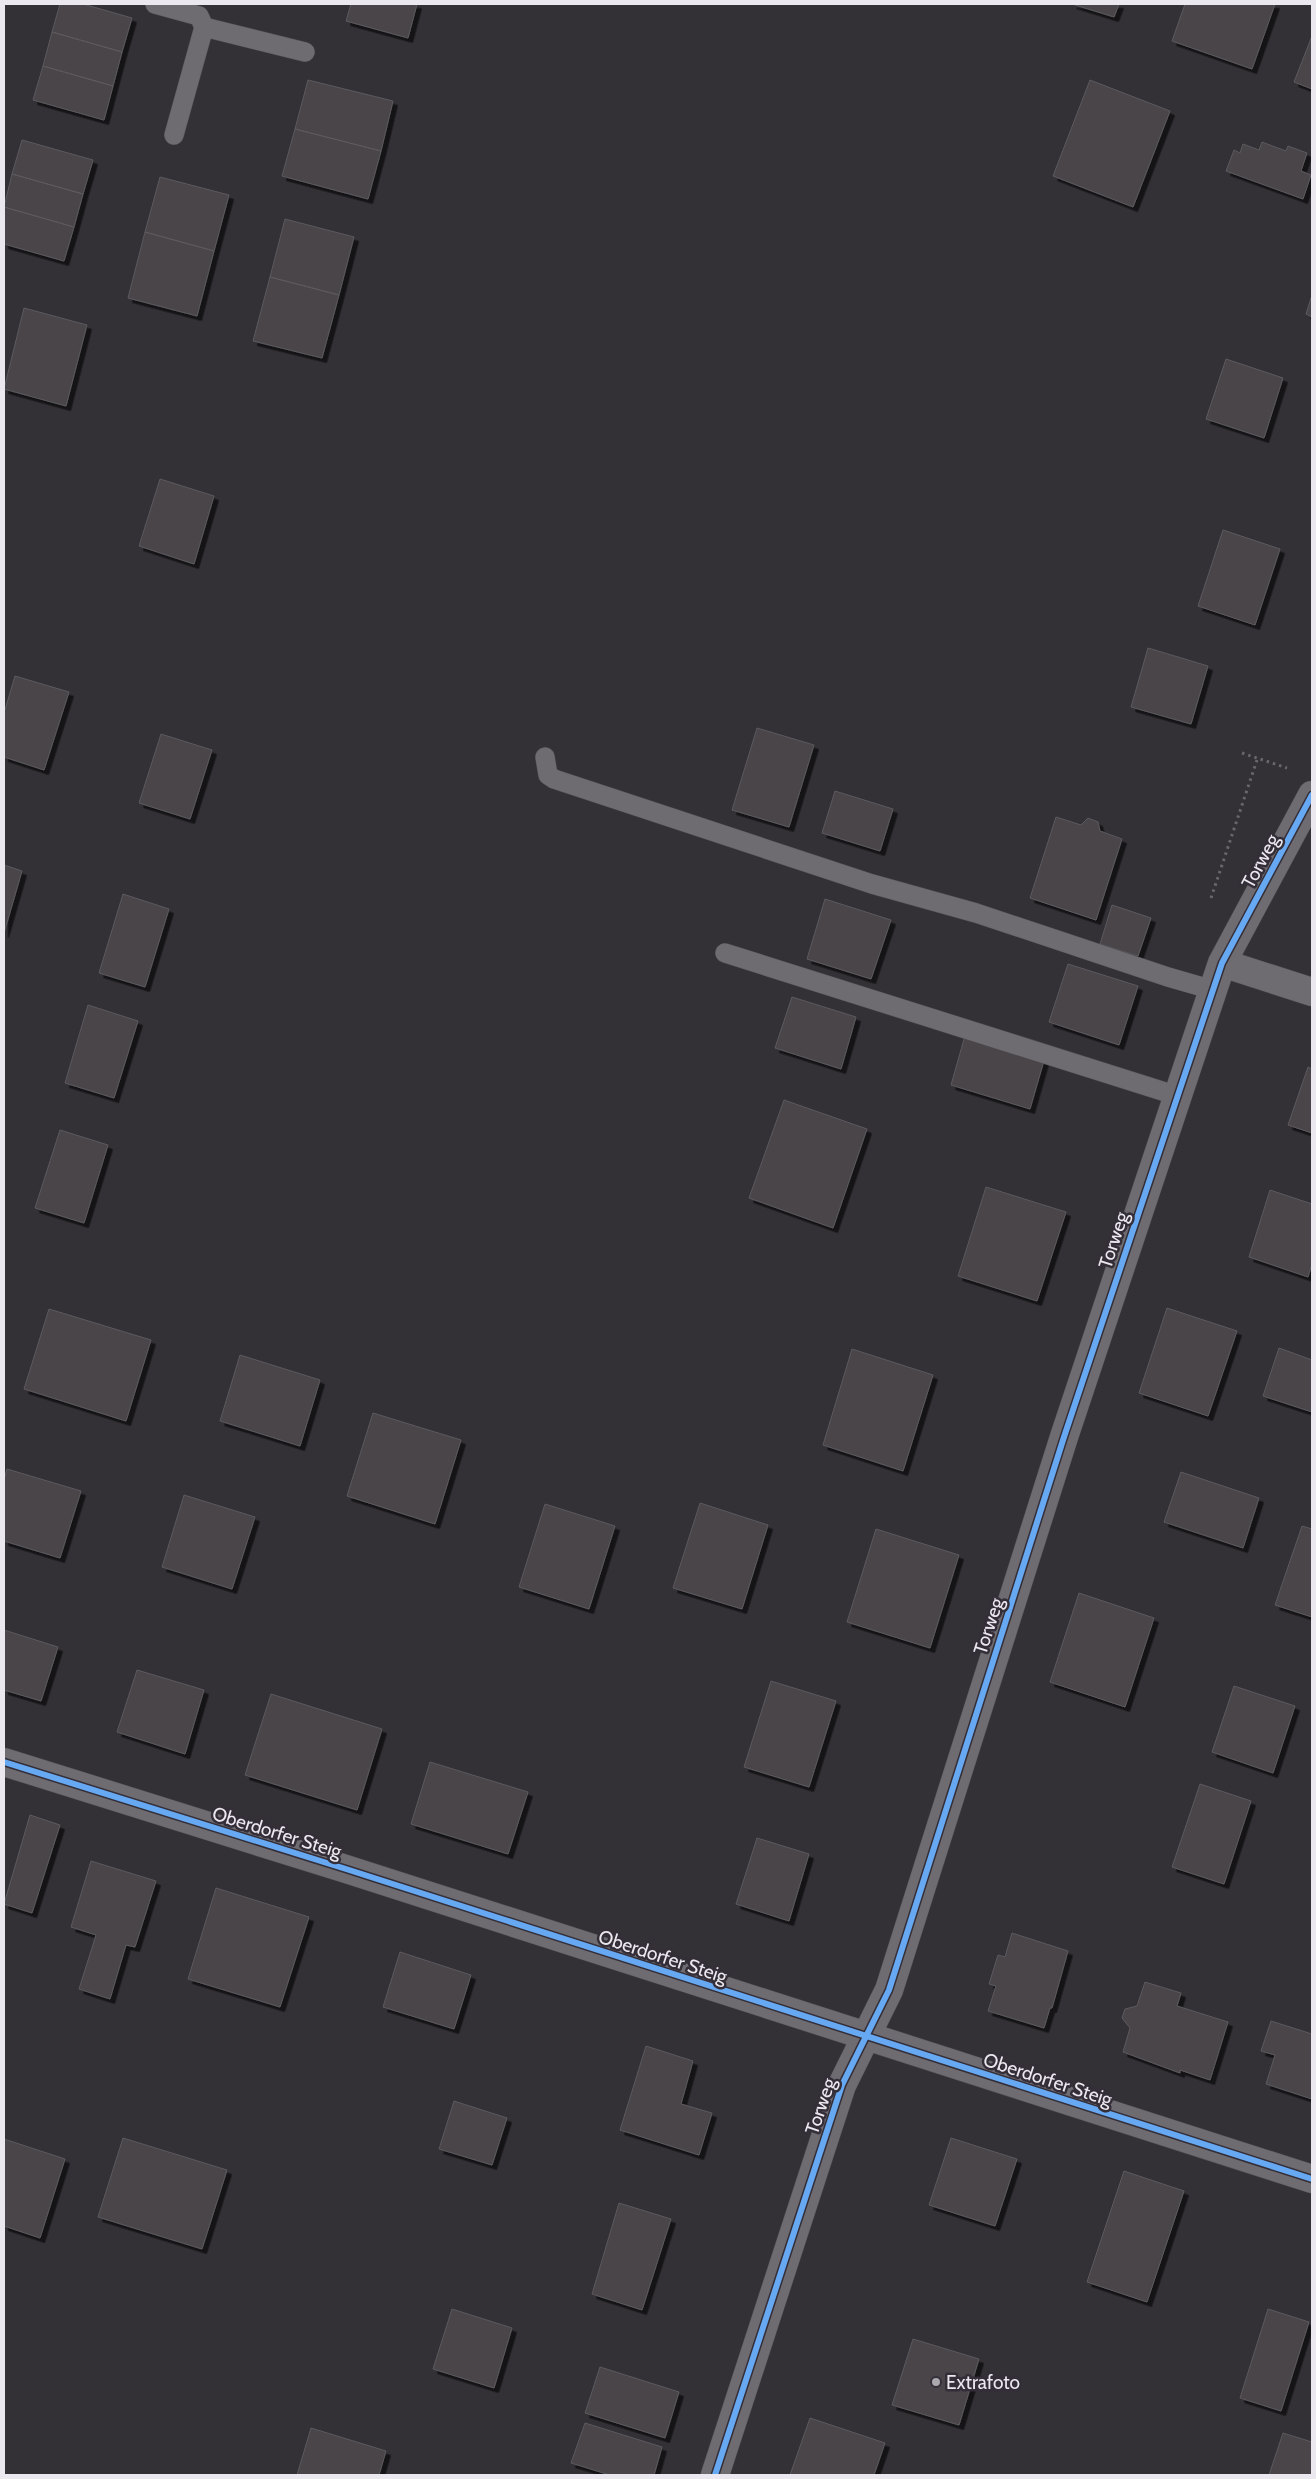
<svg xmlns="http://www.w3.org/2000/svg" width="1316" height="2479" font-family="Cabin,sans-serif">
<defs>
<filter id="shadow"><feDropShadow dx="4.5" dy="4.5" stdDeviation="0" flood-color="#0009"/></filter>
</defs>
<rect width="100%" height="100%" fill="#333036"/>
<!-- building -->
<path fill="#48454a" stroke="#5c5a5e" filter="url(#shadow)" d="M60,4H83L132,18L122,52L52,32Z
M351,4H417L408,38L346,21Z
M1072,4H1119L1114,17Z
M1185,4H1275L1252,69L1172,41Z
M52,32L122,52L113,86L43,66Z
M1312,36V89L1294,82Z
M43,66L113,86L104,120L33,100Z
M308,80L393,101L381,151L295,129Z
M1090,80L1170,111L1133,207L1053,176Z
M295,129L381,151L368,199L282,176Z
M22,140L93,160L83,194L12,174Z
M1262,142L1286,151L1288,146L1307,153L1301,171L1311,175L1303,199L1226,171L1234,150L1240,153L1243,144L1259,150Z
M12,174L83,194L74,227L4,207Z
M160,177L229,195L214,251L145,232Z
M4,207L74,227L64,261L4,244Z
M285,219L354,237L339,295L270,277Z
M145,232L214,251L197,316L128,298Z
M270,277L339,295L322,358L253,341Z
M1312,295V317L1306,314Z
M24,308L87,325L66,406L4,389Z
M1226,359L1283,378L1264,438L1206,419Z
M160,479L214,496L194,564L139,546Z
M1223,530L1280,549L1255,625L1198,606Z
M1148,648L1208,666L1191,724L1131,707Z
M15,676L69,692L44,770L4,757V713Z
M757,728L814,745L789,827L732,810Z
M161,734L212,750L190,819L139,803Z
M835,791L893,809L880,851L822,833Z
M1056,817L1081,825L1088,818L1098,822L1100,831L1122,839L1096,920L1030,898Z
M4,865L22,871L4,933Z
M123,894L169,909L145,987L99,973Z
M825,899L891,920L871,979L807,959Z
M1112,905L1151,918L1138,956L1100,944Z
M1068,964L1138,986L1119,1045L1049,1022Z
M792,997L856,1017L841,1069L775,1048Z
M88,1005L138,1021L114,1098L65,1083Z
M966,1032L1045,1057L1030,1109L951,1085Z
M1308,1067L1312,1069V1133L1288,1125Z
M784,1100L867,1129L833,1228L749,1198Z
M60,1130L108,1145L84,1223L35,1208Z
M986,1187L1066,1212L1037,1301L958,1276Z
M1270,1190L1312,1204V1264L1308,1277L1249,1257Z
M1167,1308L1237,1331L1208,1416L1139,1393Z
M49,1309L151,1340L126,1421L24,1389Z
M1279,1348L1312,1360V1412L1263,1396Z
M852,1349L933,1375L903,1471L823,1445Z
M240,1355L320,1380L300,1446L220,1421Z
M373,1413L461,1440L435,1524L347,1496Z
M7,1469L81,1491L60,1558L4,1541V1480Z
M1181,1472L1259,1498L1243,1548L1164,1522Z
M184,1495L255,1517L232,1589L162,1567Z
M700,1503L768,1525L742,1609L673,1588Z
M545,1504L615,1526L589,1609L519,1587Z
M1302,1526L1312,1529V1617L1275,1605Z
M876,1529L959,1555L930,1648L847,1622Z
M1079,1593L1154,1618L1125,1707L1050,1682Z
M4,1630L58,1647L41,1701L4,1690Z
M137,1670L204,1690L185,1754L117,1732Z
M771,1681L836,1701L809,1787L744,1767Z
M1234,1686L1295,1706L1273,1773L1212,1752Z
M271,1694L382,1729L357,1810L245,1775Z
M430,1762L528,1792L508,1854L411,1824Z
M1200,1784L1251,1801L1224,1884L1172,1867Z
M30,1815L60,1825L32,1913L4,1904Z
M757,1838L809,1854L789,1921L736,1904Z
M91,1861L156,1881L135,1947L126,1945L110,1999L79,1989L96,1935L71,1927Z
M216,1888L309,1917L280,2007L188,1979Z
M1012,1933L1068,1951L1052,2008H1050L1044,2028L988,2011L996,1986L989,1984L998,1955L1005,1957Z
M400,1952L471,1975L454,2029L383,2007Z
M1145,1982L1181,1993L1177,2006L1228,2022L1210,2080L1180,2070V2073L1123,2052L1130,2028L1122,2018L1125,2009L1137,2006Z
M1271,2021L1312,2034V2099L1266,2084L1275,2055L1261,2051Z
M646,2046L693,2061L681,2104L712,2113L699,2155L620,2130Z
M454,2101L507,2118L492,2165L439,2149Z
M123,2138L227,2170L202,2249L98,2217Z
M951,2138L1017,2159L995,2226L929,2205Z
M4,2139L65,2159L40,2238L4,2226Z
M1124,2171L1184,2191L1147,2302L1087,2282Z
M619,2203L671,2219L642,2310L592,2294Z
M452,2309L512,2328L494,2388L433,2369Z
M1268,2309L1309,2322L1281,2411L1240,2398Z
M913,2339L979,2359L959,2425L892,2405Z
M600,2367L679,2392L665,2438L585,2413Z
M810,2418L885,2443L874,2475H790Z
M585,2423L662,2447L654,2475H610L571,2463Z
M311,2428L386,2451L379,2475H297Z
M1283,2433L1312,2442V2475H1269Z"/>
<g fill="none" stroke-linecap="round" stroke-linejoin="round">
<!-- service casing -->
<g stroke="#524e54" stroke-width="20">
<path id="service" d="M155,4L199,16L204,27L174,135
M204,27L305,52
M545,757L548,775L554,779L872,884L976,913L1168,977L1213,990
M725,953L1178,1096"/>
</g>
<!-- minor casing -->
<g stroke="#524e54" stroke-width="29">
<path id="minor" d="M1222,963L1312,992
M4,1762L346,1869L1312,2179
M715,2475L842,2085L889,1990L1064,1437L1222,963L1312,795"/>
</g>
<!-- path -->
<path stroke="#69676b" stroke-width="3" stroke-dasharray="2.5 4" stroke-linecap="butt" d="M1242,753L1287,768
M1211,898L1258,757"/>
<!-- service -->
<use href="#service" stroke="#6e6c71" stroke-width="19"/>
<!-- minor -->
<use href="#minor" stroke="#6e6c71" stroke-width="28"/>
<!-- cycleway casing -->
<g stroke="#342e38" stroke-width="9">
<path id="cycleway" d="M4,1762L346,1869L1312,2179
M715,2475L842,2085L889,1990L1064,1437L1222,963L1312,795"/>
</g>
<!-- cycleway -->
<use href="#cycleway" stroke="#66a8f1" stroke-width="6"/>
</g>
<!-- markers -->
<circle fill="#aba8ae" stroke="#342e38" stroke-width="2" cx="936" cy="2382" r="5"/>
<g text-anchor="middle" stroke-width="5" stroke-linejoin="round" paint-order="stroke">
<!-- street labels -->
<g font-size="19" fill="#ece8ef" stroke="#342e38">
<text transform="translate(1260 861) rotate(-62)" y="7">Torweg</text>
<text transform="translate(1113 1240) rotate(-72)" y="7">Torweg</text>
<text transform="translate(988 1626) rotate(-72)" y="7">Torweg</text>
<text transform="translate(277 1832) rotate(17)" y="7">Oberdorfer Steig</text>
<text transform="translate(663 1956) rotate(18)" y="7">Oberdorfer Steig</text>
<text transform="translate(1048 2079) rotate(18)" y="7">Oberdorfer Steig</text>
<text transform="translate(820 2106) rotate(-71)" y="7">Torweg</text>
</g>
<!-- poi labels -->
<g font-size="19" fill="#ece8ef" stroke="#342e38" text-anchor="start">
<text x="946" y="2389">Extrafoto</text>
</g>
</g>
<!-- border -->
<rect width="1316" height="2479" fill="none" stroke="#ece8ef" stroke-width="10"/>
</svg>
